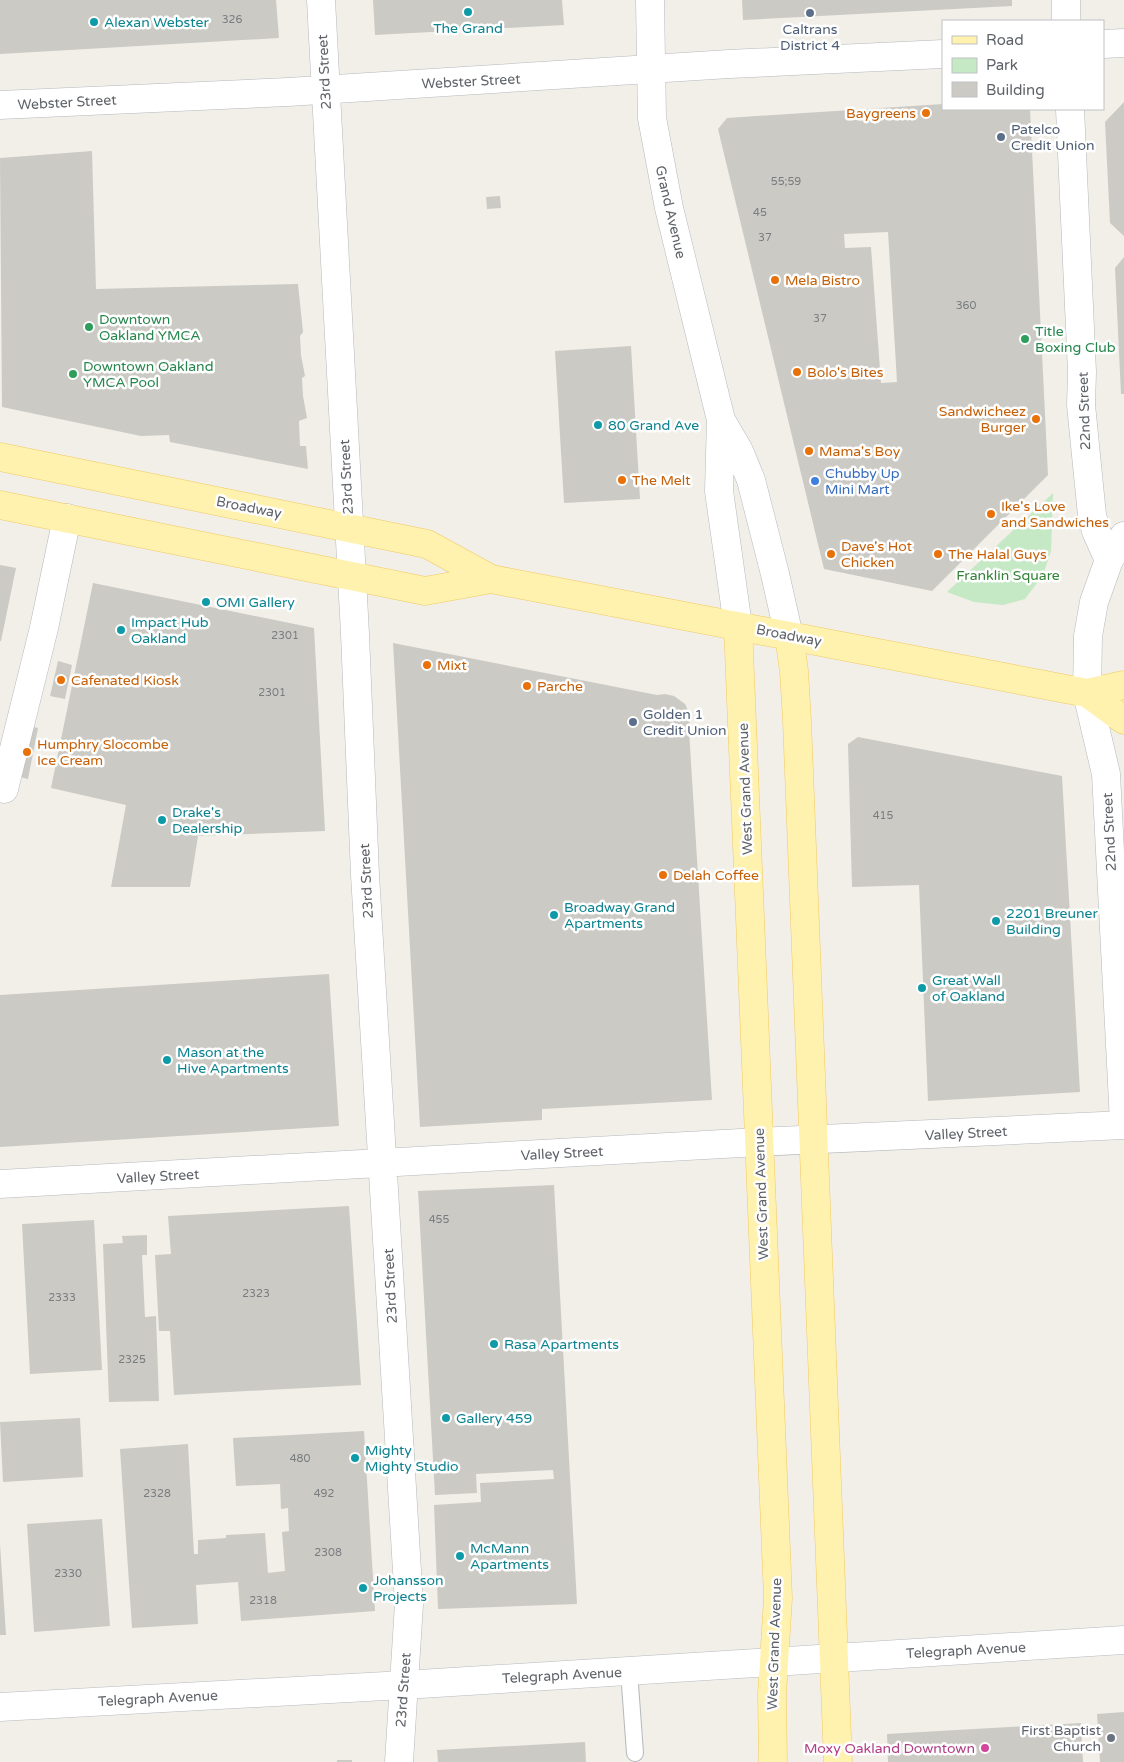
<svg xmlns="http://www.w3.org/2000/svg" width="1124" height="1762" font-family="'Varela Round',sans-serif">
<rect width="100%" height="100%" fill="#f1efe8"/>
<!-- green -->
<path fill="#c5e8c5" d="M1053,493L1051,551L1043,575L1025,599L1003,605L974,602L947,592Z"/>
<!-- building -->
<path fill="#cccac5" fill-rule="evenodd" d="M0,0H276L279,38L0,54Z
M373,0H562L564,25L375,35Z
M742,0H1012V6L743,20Z
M1124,102V236L1110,223L1105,122Z
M943,104V109H1030L1048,475L932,591L824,569L718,129L727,118ZM888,232L897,382L881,383L871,247L845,248L844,234Z
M92,151L96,289L298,284L303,332L300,336L301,355L305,376L302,378L303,396L307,418L299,421L300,446H306L308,469L170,442L169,435L141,436L2,407L0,158Z
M500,196L501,208L487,209L486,197Z
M1124,257V394H1121L1115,268Z
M631,346L640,499L564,503L555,351Z
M0,565L16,568L1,641H0Z
M93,583L314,628L325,831L198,836L190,887H111L126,805L51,788Z
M393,643L657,695L665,694L674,696L685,704L690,715L689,730L712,1100L542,1109V1120L420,1127Z
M58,661L72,665L65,699L50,696Z
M26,725L38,728L28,779L16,776Z
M858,737L1062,776L1080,1092L928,1101L919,885L852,887L848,744Z
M329,974L339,1126L0,1147V995Z
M554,1185L577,1604L438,1609L434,1505L481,1502L480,1483L554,1479L553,1470L476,1474L477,1493L435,1495L418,1191Z
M349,1206L361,1385L174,1395L170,1331H159L155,1255L171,1254L168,1216Z
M94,1220L102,1370L30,1374L22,1224Z
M147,1235V1255H142L145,1317L156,1316L159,1401L109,1402L103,1244L123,1243L122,1236Z
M80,1418L83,1477L3,1482L0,1422Z
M364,1431L375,1611L241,1621L238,1582L196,1585L198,1624L132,1628L120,1449L188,1444L194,1554H198V1540L226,1538V1535L265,1533L268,1573L285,1571L282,1532L289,1531L288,1508L281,1509L280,1484L236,1486L233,1438Z
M102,1519L110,1626L34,1632L27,1524Z
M0,1544L6,1635H0Z
M1124,1712V1762H1100L1097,1714Z
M1081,1723L1083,1762H888L887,1734Z
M585,1742L586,1762H438L437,1750Z
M337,1760H352V1762H337Z"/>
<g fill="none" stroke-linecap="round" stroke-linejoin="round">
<!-- lane casing -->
<g stroke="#b5b8bc" stroke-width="18">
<path id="lane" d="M629,1671L635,1753"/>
</g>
<!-- street casing -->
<g stroke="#b5b8bc" stroke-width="29">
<path id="street" d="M321,0L355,634L365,875L409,1604L399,1762
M1066,0V21
M1103,44L1124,43
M0,105L288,92L729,64L943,54
M1070,109L1082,372L1081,405L1092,515L1096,531L1109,560
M1124,536L1109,560L1094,602L1088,636L1087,693L1106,774L1124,1122
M4,789L44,628L67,518
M0,1184L759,1142L1124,1125"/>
</g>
<!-- secondary casing -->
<g stroke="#b6babf" stroke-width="29">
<path id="secondary" d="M650,0L652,118L669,208L721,420L719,491L738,626
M721,420L739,451L751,480L775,574L789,636
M0,1707L404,1685L1124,1640"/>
</g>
<!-- primary casing -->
<g stroke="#f2c960" stroke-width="29">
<path id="primary" d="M0,457L427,544L491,579L1087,693L1124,685
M0,505L425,591L491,579
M738,626L778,1598L772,1694L773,1762
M789,636L794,671L797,721L838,1762
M1087,693L1124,720"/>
</g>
<!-- lane -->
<use href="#lane" stroke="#fff" stroke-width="16"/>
<!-- street -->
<use href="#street" stroke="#fff" stroke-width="28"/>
<!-- secondary -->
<use href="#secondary" stroke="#fff" stroke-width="28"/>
<!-- primary -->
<use href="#primary" stroke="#fff2af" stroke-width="28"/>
</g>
<!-- markers -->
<g fill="#0f9aa8" stroke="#fff" stroke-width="2">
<circle cx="468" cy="12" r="5"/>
<circle cx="94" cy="22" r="5"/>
<circle cx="598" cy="425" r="5"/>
<circle cx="206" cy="602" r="5"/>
<circle cx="121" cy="630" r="5"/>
<circle cx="162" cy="820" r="5"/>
<circle cx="554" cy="915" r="5"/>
<circle cx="996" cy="921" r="5"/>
<circle cx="922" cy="988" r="5"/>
<circle cx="167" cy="1060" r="5"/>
<circle cx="494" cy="1344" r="5"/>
<circle cx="446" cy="1418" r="5"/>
<circle cx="355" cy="1458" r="5"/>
<circle cx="460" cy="1556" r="5"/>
<circle cx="363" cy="1588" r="5"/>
</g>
<g fill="#5c6f8a" stroke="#fff" stroke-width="2">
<circle cx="810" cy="13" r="5"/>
<circle cx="1001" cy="137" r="5"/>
<circle cx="633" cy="722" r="5"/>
</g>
<g fill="#e8710a" stroke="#fff" stroke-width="2">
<circle cx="926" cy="113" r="5"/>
<circle cx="775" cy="280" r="5"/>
<circle cx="797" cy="372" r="5"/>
<circle cx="1036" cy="419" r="5"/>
<circle cx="809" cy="451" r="5"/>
<circle cx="622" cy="480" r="5"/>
<circle cx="991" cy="514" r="5"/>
<circle cx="831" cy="554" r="5"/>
<circle cx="938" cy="554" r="5"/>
<circle cx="427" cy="665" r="5"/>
<circle cx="61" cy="680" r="5"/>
<circle cx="527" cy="686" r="5"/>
<circle cx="27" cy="752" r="5"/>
<circle cx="663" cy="875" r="5"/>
</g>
<g fill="#2e9e5b" stroke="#fff" stroke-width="2">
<circle cx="89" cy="327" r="5"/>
<circle cx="1025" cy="339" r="5"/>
<circle cx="73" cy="374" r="5"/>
</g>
<circle fill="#3f7fe0" stroke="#fff" stroke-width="2" cx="815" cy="481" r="5"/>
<circle fill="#6b7280" stroke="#fff" stroke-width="2" cx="1111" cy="1738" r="5"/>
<circle fill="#d1479c" stroke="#fff" stroke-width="2" cx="985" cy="1748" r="5"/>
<g text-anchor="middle" stroke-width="5" stroke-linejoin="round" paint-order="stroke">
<!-- number labels -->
<g font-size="11" fill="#7a7d7f">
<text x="232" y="23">326</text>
<text x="786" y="185">55;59</text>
<text x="760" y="216">45</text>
<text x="765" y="241">37</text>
<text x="966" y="309">360</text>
<text x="820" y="322">37</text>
<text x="285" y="639">2301</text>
<text x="272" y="696">2301</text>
<text x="883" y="819">415</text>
<text x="439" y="1223">455</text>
<text x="256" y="1297">2323</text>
<text x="62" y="1301">2333</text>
<text x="132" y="1363">2325</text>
<text x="300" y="1462">480</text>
<text x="157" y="1497">2328</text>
<text x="324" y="1497">492</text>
<text x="328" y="1556">2308</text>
<text x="68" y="1577">2330</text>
<text x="263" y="1604">2318</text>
</g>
<!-- culture labels -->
<g font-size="14" fill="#0d838f" stroke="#fff" text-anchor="start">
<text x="104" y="27">Alexan Webster</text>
<text x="468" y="33" text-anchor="middle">The Grand</text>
<text x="608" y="430">80 Grand Ave</text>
<text x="216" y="607">OMI Gallery</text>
<text x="131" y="627">Impact Hub<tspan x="131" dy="16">Oakland</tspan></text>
<text x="172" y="817">Drake's<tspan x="172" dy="16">Dealership</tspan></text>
<text x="564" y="912">Broadway Grand<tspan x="564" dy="16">Apartments</tspan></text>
<text x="1006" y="918">2201 Breuner<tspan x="1006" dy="16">Building</tspan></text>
<text x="932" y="985">Great Wall<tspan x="932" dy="16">of Oakland</tspan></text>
<text x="177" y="1057">Mason at the<tspan x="177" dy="16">Hive Apartments</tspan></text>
<text x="504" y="1349">Rasa Apartments</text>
<text x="456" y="1423">Gallery 459</text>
<text x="365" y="1455">Mighty<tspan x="365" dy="16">Mighty Studio</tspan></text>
<text x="470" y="1553">McMann<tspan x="470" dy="16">Apartments</tspan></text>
<text x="373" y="1585">Johansson<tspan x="373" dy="16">Projects</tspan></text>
</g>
<!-- service labels -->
<g font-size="14" fill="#4e5e75" stroke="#fff" text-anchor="start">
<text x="810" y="34" text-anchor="middle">Caltrans<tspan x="810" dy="16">District 4</tspan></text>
<text x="1011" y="134">Patelco<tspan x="1011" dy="16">Credit Union</tspan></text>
<text x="643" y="719">Golden 1<tspan x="643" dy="16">Credit Union</tspan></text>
</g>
<!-- street labels -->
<g font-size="14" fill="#5f6368" stroke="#fff">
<text transform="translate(324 72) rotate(-93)" y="5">23rd Street</text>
<text transform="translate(471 81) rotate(-3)" y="5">Webster Street</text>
<text transform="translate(67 102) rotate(-3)" y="5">Webster Street</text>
<text transform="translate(671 212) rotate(77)" y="5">Grand Avenue</text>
<text transform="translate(1084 411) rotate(-92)" y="5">22nd Street</text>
<text transform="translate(346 477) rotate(-93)" y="5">23rd Street</text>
<text transform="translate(249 507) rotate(11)" y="5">Broadway</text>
<text transform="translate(789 635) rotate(11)" y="5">Broadway</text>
<text transform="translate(745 789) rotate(-92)" y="5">West Grand Avenue</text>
<text transform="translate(1109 832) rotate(-93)" y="5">22nd Street</text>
<text transform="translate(366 881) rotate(-93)" y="5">23rd Street</text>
<text transform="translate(966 1133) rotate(-3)" y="5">Valley Street</text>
<text transform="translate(562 1153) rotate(-3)" y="5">Valley Street</text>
<text transform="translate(158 1176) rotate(-3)" y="5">Valley Street</text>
<text transform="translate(761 1194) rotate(-92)" y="5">West Grand Avenue</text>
<text transform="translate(390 1286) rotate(-93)" y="5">23rd Street</text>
<text transform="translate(774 1644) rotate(-88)" y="5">West Grand Avenue</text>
<text transform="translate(966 1650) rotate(-3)" y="5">Telegraph Avenue</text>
<text transform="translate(562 1675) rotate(-3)" y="5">Telegraph Avenue</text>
<text transform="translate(403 1690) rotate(-86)" y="5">23rd Street</text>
<text transform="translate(158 1698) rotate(-3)" y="5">Telegraph Avenue</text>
</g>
<!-- food labels -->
<g font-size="14" fill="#c56008" stroke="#fff" text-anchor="start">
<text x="916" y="118" text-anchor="end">Baygreens</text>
<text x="785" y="285">Mela Bistro</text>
<text x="807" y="377">Bolo's Bites</text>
<text x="1026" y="416" text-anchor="end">Sandwicheez<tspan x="1026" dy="16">Burger</tspan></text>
<text x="819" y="456">Mama's Boy</text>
<text x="632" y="485">The Melt</text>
<text x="1001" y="511">Ike's Love<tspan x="1001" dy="16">and Sandwiches</tspan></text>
<text x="841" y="551">Dave's Hot<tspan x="841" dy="16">Chicken</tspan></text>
<text x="948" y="559">The Halal Guys</text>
<text x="437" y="670">Mixt</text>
<text x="71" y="685">Cafenated Kiosk</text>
<text x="537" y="691">Parche</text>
<text x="37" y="749">Humphry Slocombe<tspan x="37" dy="16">Ice Cream</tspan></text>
<text x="673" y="880">Delah Coffee</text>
</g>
<!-- leisure labels -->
<g font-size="14" fill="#27864d" stroke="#fff" text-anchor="start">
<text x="99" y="324">Downtown<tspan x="99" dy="16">Oakland YMCA</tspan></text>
<text x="1035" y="336">Title<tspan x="1035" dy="16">Boxing Club</tspan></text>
<text x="83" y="371">Downtown Oakland<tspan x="83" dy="16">YMCA Pool</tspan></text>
</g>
<!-- shop labels -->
<g font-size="14" fill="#366cbe" stroke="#fff" text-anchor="start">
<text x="825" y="478">Chubby Up<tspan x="825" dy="16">Mini Mart</tspan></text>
</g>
<!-- park labels -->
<g font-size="14" fill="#348238" stroke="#fff">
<text x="1008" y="580">Franklin Square</text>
</g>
<!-- worship labels -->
<g font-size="14" fill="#5b616d" stroke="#fff" text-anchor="end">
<text x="1101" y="1735">First Baptist<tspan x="1101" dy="16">Church</tspan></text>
</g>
<!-- hotel labels -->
<g font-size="14" fill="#b23c85" stroke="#fff" text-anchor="end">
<text x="975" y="1753">Moxy Oakland Downtown</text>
</g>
</g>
<!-- legend -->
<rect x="942" y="20" width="162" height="90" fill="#ffffff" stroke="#bfc1c3"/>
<rect x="952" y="36" width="25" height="8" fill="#fff2af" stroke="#bfc1c3"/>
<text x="986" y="45" font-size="15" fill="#5f6368">Road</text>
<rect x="952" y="58" width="25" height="15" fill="#c5e8c5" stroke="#bfc1c3"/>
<text x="986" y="70" font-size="15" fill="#5f6368">Park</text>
<rect x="952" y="82" width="25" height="15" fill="#cccac5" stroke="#bfc1c3"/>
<text x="986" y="95" font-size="15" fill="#5f6368">Building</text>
</svg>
